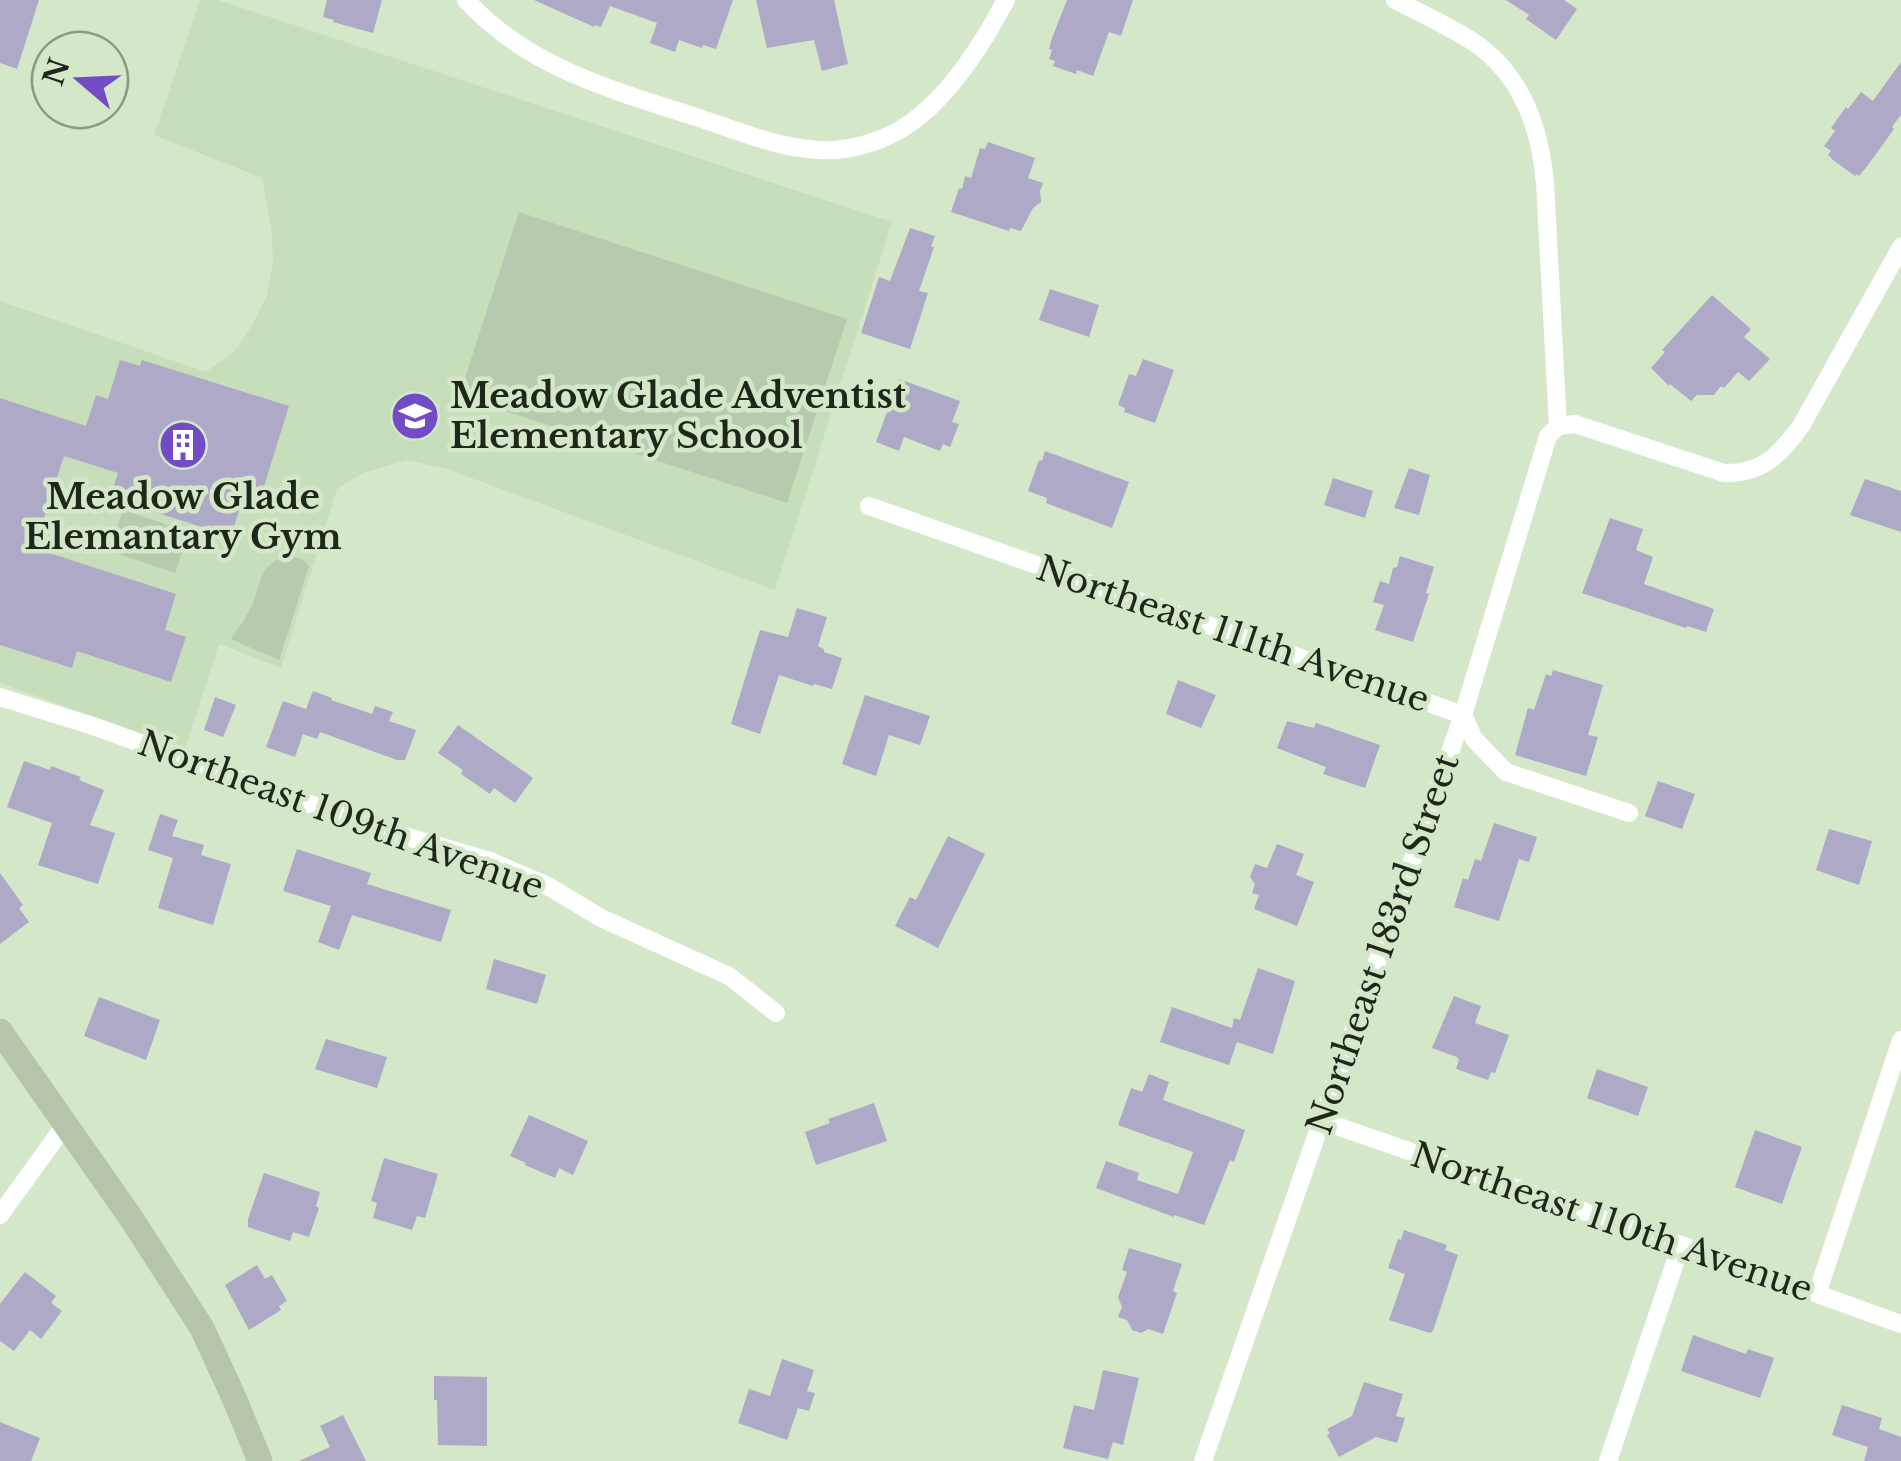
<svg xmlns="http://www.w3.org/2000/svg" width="1901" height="1461" font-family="'Libre Baskerville',serif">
<rect width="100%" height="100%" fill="#d4e7c9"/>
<!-- built -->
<path fill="#c7deba" d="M200,0H218L892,222L775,590L447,469L407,460L363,473L337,489L281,668L219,644L185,749L0,683V301L206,372L235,351L252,326L267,295L273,262L272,234L262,178L154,135Z"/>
<!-- green -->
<path fill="#b8caae" d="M519,212L847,319L787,503L459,396Z
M123,510L189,532L175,573L109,551Z
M292,556L303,560L309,566L279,660L231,639C239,628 247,616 253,603C262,579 261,560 292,556Z"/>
<!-- building -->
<path fill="#aea9c7" d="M0,0H39L17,69L0,63Z
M327,0H382L373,33L333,22L334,20L323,17Z
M534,0H733L716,49L703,45L702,48L679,40L675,52L650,43L657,23L610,6L601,27L594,25V27Z
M756,0H834L848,64L822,71L814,40L767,48Z
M1067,0H1133L1121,36L1109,32L1093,76L1077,70L1076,74L1053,66L1055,61L1049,59L1052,50L1049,49L1052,38Z
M1506,0H1564L1577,9L1556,40L1526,19L1529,15Z
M1901,62V115L1892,127L1894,129L1868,165L1859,176L1857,174L1855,176L1833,160L1828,155L1831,151L1824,146L1835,131L1831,128L1846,107L1848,109L1861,92L1873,101Z
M988,142L1035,158L1028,178L1043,183L1040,191L1041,202L1033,208L1021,231L1010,228L1009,231L951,212L959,188L962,189L965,176L971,178L980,148L985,149Z
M910,228L935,236L931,246L934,247L919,291L928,293L910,349L861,333L879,277L890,281Z
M1050,289L1099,305L1089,337L1039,320Z
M1712,295L1751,329L1744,337L1770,359L1749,381L1738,372L1724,388L1721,386L1714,395H1697L1691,401L1670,384L1669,386L1651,368L1665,352L1662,350Z
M1143,359L1174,370L1155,423L1124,412L1125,408L1118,405L1129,374L1136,376Z
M120,360L140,366L142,360L289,406L256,512L240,507L231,536L110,498L118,473L64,456L34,548L176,594L165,630L186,637L171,682L77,651L72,668L0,645V398L86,426L96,395L108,399Z
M899,379L960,401L952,422L959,424L950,447L943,444L940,451L904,437L899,451L876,442Z
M1045,451L1129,482L1112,528L1046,503L1047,498L1028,491L1039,460L1042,461Z
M1409,468L1430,475L1419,515L1394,508Z
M1333,478L1373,491L1365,518L1324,505Z
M1865,479L1901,491V532L1850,515Z
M1610,518L1643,529L1636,550L1653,557L1644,584L1714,609L1706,632L1687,626L1686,628L1582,593Z
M1400,556L1434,567L1426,593L1429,594L1413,642L1375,630L1384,605L1373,602L1380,581L1389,584L1393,568L1397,567Z
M797,608L827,617L818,646L824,649V652L842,658L832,689L814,684L813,686L779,675L760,734L731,724L760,630L788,637Z
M1553,670L1603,685L1588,735L1598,737L1586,776L1515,755L1528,708L1534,710L1546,674L1551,676Z
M1178,680L1216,695L1201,728L1166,714Z
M313,691L332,698L331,700L372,714L375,706L393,712L389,721L416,730L405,760H397L320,732L317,739L303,734L295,757L266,747L283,701L306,709Z
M865,695L930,716L920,745L889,735L876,776L842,764Z
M215,697L236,705L223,737L204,730Z
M1287,721L1314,728L1316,723L1380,745L1365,788L1323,774L1326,767L1277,748Z
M458,725L533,778L515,803L494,788L490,794L461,774L463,770L438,753Z
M24,761L50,770L51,766L81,777L79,780L104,790L90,825L115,833L98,884L38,865L52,823L7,807Z
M1658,781L1695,794L1682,829L1645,816Z
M160,814L178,820L172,836L204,845L201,855L231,864L213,925L158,908L173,858L148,850Z
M1494,823L1537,837L1529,862L1519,859L1499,921L1454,907L1463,878L1468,880L1475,859L1481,861Z
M1829,829L1872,841L1859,885L1816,870Z
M948,836L985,854L938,948L895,926L910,897L916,900Z
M1277,844L1304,854L1296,875L1314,882L1297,926L1254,909L1259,895L1252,893L1255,884L1250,877L1255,864L1267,868Z
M297,849L371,873L367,884L451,910L441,942L352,915L339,950L318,942L331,906L283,891Z
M0,873L23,905L19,908L29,922L0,944Z
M494,959L546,975L537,1004L486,989Z
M1258,968L1295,981L1273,1054L1237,1042L1229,1065L1160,1042L1172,1007L1232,1028L1234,1018L1240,1020Z
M1454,996L1481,1006L1475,1023L1509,1035L1495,1073L1491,1072L1488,1080L1456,1069L1459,1060L1457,1057L1432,1048Z
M99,997L160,1020L146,1060L84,1036Z
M326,1039L387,1057L377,1088L315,1069Z
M1597,1069L1648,1087L1638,1116L1587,1098Z
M1149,1074L1169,1082L1163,1100L1245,1130L1234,1162L1230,1160L1204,1225L1174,1215V1217L1096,1188L1106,1161L1139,1173L1137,1180L1178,1194L1193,1152L1118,1125L1131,1088L1142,1092Z
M874,1103L887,1141L816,1165L805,1132L830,1123L828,1119Z
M529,1115L588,1141L573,1175L559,1168L555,1178L525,1165L526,1163L510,1156Z
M1755,1130L1802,1147L1782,1204L1735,1187Z
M384,1158L438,1174L425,1218L417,1216L412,1230L373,1218L377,1203L371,1201Z
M264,1173L320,1192L316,1206L319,1208L309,1237L293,1232L290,1241L248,1227V1219Z
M1404,1230L1447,1245L1445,1250L1458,1255L1433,1331L1430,1333L1389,1320L1405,1274L1388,1268L1398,1239L1401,1240Z
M1129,1248L1182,1264L1173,1291L1177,1293L1163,1334L1148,1329L1141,1333L1132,1330L1127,1320L1118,1317L1122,1307L1118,1297L1127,1272L1122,1270Z
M257,1265L265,1279L272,1275L287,1301L279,1306L281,1310L249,1330L225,1285Z
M25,1272L56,1296L51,1303L62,1311L41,1339L30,1330L14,1351L0,1341V1304Z
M1693,1335L1746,1354L1748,1349L1774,1358L1760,1398L1681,1371Z
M782,1359L814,1370L807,1391L815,1393L809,1411L798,1408L787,1440L738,1423L749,1389L770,1396Z
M1103,1370L1139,1378L1123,1445L1113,1442L1108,1459L1063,1448L1074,1405L1094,1410Z
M434,1376L487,1377V1446L438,1445L437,1400H434Z
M1364,1382L1403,1394L1396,1416L1405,1418L1397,1443L1376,1437L1339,1457L1327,1435L1330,1433L1327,1429L1352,1416Z
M1842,1405L1882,1418L1879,1429L1901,1437V1461H1864L1868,1447L1832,1435Z
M343,1415L366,1461H299L330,1447L320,1426Z
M0,1422L40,1438L31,1461H0Z"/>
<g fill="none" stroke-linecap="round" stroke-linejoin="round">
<!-- street -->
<path stroke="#fff" stroke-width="18" d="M466,0C529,69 616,91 702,119C740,132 779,148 820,150C843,152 873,144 894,133C943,108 981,47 1006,0
M1395,0C1421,13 1448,26 1472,41C1522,74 1540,127 1545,183L1558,426
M1558,426L1575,424L1724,473C1763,474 1779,455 1801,426L1901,247
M869,506L1463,715L1474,739L1506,772L1629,813
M0,697L93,726L377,828L490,861L548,886L601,918L729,976L776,1013
M1322,1121L1681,1245L1901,1324
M0,1215L65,1125
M1817,1294L1901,1040
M1203,1461L1463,715L1548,436L1558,426
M1608,1461L1681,1245"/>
<!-- secondary -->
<path stroke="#b5c4ab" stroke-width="25" d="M0,1031L131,1218L202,1328L235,1400L260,1461"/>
</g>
<!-- icons -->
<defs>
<g id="school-disc" transform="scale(2.5)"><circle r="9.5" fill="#714cc5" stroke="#d4e7c9"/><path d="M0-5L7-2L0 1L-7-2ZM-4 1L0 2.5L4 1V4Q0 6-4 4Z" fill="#fff"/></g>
<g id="building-disc" transform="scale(2.5)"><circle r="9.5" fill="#714cc5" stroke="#d4e7c9"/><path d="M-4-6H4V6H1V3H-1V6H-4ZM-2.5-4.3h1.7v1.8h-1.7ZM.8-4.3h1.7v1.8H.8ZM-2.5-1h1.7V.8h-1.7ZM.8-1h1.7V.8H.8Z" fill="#fff"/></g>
</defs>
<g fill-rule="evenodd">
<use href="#school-disc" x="415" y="416"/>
<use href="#building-disc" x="183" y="445"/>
</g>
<g text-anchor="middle" stroke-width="9" stroke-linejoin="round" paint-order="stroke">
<!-- poi labels -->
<g font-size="35" font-weight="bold" fill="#1f271b" stroke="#d4e7c9" text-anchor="start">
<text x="450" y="408">Meadow Glade Adventist<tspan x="450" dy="40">Elementary School</tspan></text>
<text x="183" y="509" text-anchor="middle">Meadow Glade<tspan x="183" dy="40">Elemantary Gym</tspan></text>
</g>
<!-- street labels -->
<g font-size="35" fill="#1f271b" stroke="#d4e7c9">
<text transform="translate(1233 634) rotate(19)" y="12">Northeast 111th Avenue</text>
<text transform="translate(341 815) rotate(20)" y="12">Northeast 109th Avenue</text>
<text transform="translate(1383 944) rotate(-71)" y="12">Northeast 183rd Street</text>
<text transform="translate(1612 1222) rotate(19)" y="12">Northeast 110th Avenue</text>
</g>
</g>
<!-- north arrow -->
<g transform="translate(80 80) rotate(289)"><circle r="48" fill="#d4e7c9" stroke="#8c9a83" stroke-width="2.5"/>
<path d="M0-8L18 38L0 25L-18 38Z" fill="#714cc5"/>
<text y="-15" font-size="28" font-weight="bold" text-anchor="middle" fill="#1f271b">N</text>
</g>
</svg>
